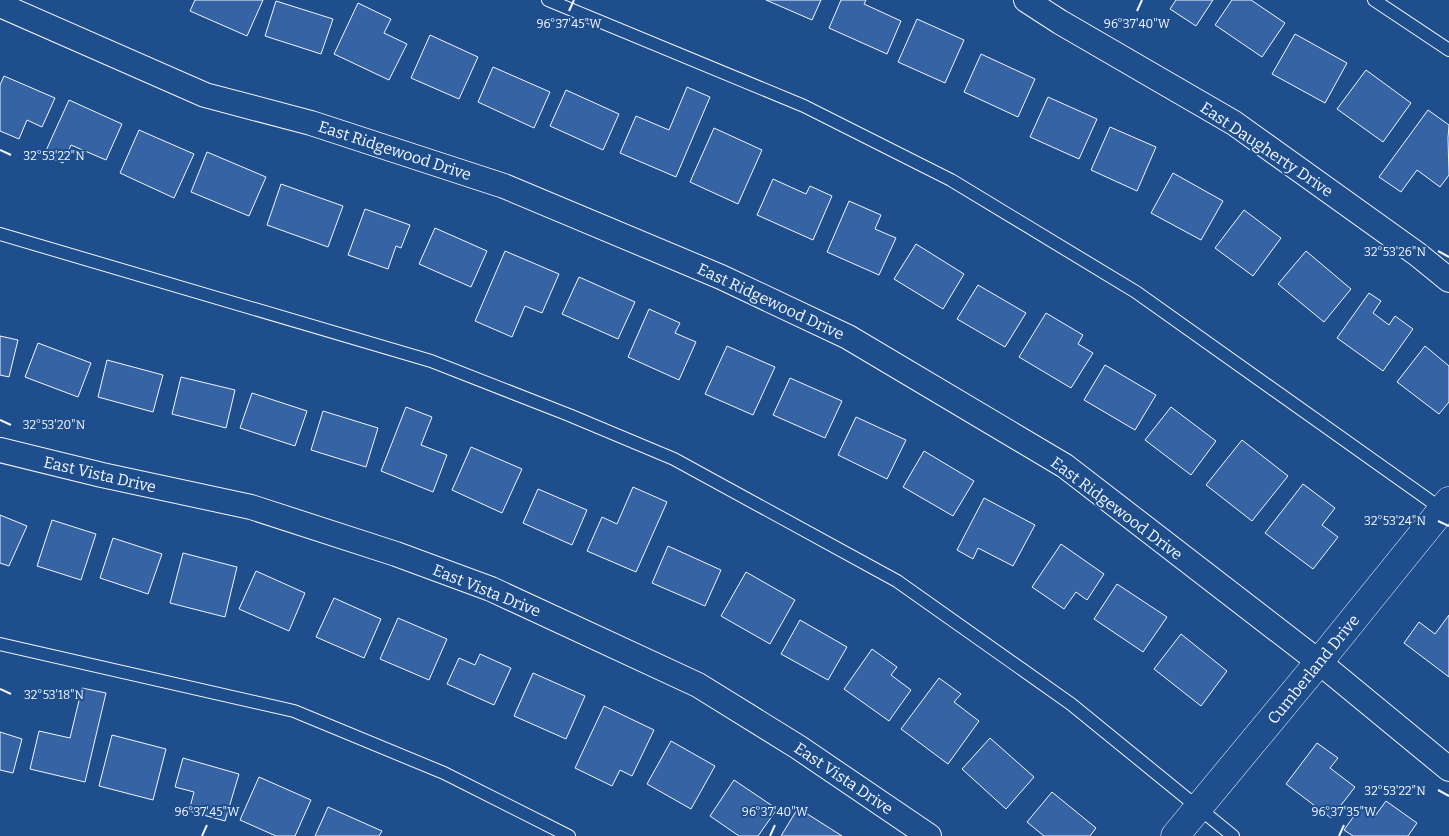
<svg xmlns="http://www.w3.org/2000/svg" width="1449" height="836" font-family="Bitter,serif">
<rect width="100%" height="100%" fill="#1f4e8c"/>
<!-- building -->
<path fill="#3563a3" stroke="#f2f6ff" d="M195,0H263L247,36L190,11Z
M766,0H821L812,20Z
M841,0H866L864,4L901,21L887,54L829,28Z
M1176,0H1213L1196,26L1170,9Z
M1232,0H1251L1285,23L1262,57L1215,25Z
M276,1L333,19L321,54L265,36Z
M358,3L391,19L384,33L407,44L389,80L334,54Z
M917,19L964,40L945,83L898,62Z
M1295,34L1347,63L1325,103L1272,74Z
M430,35L478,57L459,99L411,78Z
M981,54L1035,79L1018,117L964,92Z
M493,67L550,92L534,128L478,102Z
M1366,70L1411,103L1383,142L1337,109Z
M4,76L55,98L42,127L27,120L19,139L0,131V85Z
M687,87L710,97L676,177L620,153L636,116L669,130Z
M566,90L619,114L603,150L550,126Z
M1048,97L1097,119L1079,159L1030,137Z
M69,100L122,124L106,160L71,145L63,163L44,155Z
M1428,110L1449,125L1448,138L1449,175L1440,187L1417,170L1401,192L1379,177Z
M1110,127L1156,147L1137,191L1091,170Z
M714,128L762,150L738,204L690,182Z
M139,130L194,154L174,198L120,173Z
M207,152L266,177L249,216L191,192Z
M1173,173L1223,201L1201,240L1151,213Z
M773,179L806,194L810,186L832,196L813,240L757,215Z
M281,184L343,206L328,247L267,225Z
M849,201L881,215L875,229L896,238L879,275L827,252Z
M365,209L410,225L401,248L396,246L388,269L348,255Z
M1244,210L1281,238L1253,276L1215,248Z
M435,228L487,251L471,287L419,264Z
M916,244L964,274L943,309L894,279Z
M505,251L559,274L542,313L525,306L512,337L475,321Z
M1306,251L1351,289L1324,322L1278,284Z
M579,277L635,302L618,339L562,314Z
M978,285L1026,313L1005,347L957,319Z
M1369,293L1381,301L1373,313L1389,325L1395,316L1413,329L1383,371L1337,338Z
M649,309L680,323L675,333L696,342L679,380L628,357Z
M1046,313L1083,335L1078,344L1093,353L1071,388L1019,357Z
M0,336L18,340L9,377L0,375Z
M38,343L91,363L78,397L25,377Z
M727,346L775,367L753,415L705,394Z
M1425,346L1449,366V402L1439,414L1397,382Z
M107,360L163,375L153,412L98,397Z
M1105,365L1156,395L1135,430L1084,400Z
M181,377L235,390L226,428L172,414Z
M790,378L842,401L825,438L773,415Z
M252,393L307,411L295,446L240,428Z
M406,407L432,417L421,445L447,455L433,492L381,471Z
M1171,407L1216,441L1191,475L1145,440Z
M323,411L378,428L366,467L311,450Z
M856,417L906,440L887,479L838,455Z
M1242,440L1288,476L1252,521L1206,485Z
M471,447L522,469L502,513L452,490Z
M924,451L974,481L953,516L903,487Z
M1303,484L1335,508L1322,525L1338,537L1313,569L1265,533Z
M633,487L667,502L636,572L587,551L602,517L617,524Z
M538,489L587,510L572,545L523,523Z
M984,498L1035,525L1013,566L978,548L973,559L957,550Z
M0,515L27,526L9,566L0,563Z
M52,520L96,534L81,580L37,566Z
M113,538L162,554L148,594L100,578Z
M1061,544L1104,574L1087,600L1076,592L1064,609L1032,587Z
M668,546L721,570L705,606L652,583Z
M183,553L237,567L225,617L170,603Z
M256,571L305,593L289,631L239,609Z
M746,572L795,600L770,644L721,616Z
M1117,584L1167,617L1143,652L1094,619Z
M334,598L381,619L364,658L316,637Z
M1449,615V677L1404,643L1419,622L1435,634Z
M398,618L447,639L429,680L380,659Z
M800,620L847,647L828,680L781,654Z
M1181,634L1227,671L1201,706L1154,669Z
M872,649L897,667L891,675L911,690L889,721L844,689Z
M480,654L511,668L494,705L447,684L459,658L475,665Z
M533,673L585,696L566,739L514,716Z
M939,678L961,694L954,702L979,721L948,764L901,729Z
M82,688L106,693L85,782L30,769L39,731L70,738Z
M604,706L654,730L632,776L620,770L612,786L575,768Z
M0,732L22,739L13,773L0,770Z
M112,735L166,749L153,800L99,786Z
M990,738L1034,777L1006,809L962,769Z
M671,741L715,766L691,809L647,784Z
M1317,743L1338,758L1330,768L1355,787L1331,818L1286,784Z
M183,758L239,774L225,821L189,811L194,792L175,787Z
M259,777L311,800L295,836H276L240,820Z
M734,780L777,809L758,836H739L710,816Z
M1052,792L1096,828L1090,836H1044L1027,822Z
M1386,801L1417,823L1408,836H1353L1344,830L1361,806L1375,816Z
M328,807L382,831L379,836H315Z
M798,808L842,836H781Z"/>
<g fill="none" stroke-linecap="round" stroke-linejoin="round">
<!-- lane casing -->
<g stroke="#f2f6ff" stroke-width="14">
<path id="lane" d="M548,0L804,106L951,180L1136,292L1443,510
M1374,0L1449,50
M0,234L431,361L569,415L674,459L897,581L1071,704L1233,836
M0,644L294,711L444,773L569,836"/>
</g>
<!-- street casing -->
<g stroke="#f2f6ff" stroke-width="26">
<path id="street" d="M1026,0L1060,22L1234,123L1417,254L1449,280
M0,5L205,95L311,123L504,186L721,277L848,337L1065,466L1319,662L1449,769
M0,450L102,475L251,507L396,554L491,589L698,685L798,747L929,836"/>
</g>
<!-- secondary casing -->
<g stroke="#f2f6ff" stroke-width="29">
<path id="secondary" d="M1175,836L1319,662L1449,501"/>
</g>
<!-- lane -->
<use href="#lane" stroke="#1f4e8c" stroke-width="12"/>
<!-- street -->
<use href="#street" stroke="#1f4e8c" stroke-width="24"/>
<!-- secondary -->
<use href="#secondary" stroke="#1f4e8c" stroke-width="28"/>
</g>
<!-- ticks -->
<path fill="none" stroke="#f2f6ff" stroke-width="2" d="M569,11L574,0M1137,11L1142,0M0,150L11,155M1438,251L1449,257M0,420L11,425M1438,521L1449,526M0,689L11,694M1438,790L1449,796M202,836L207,825M770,836L775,825M1339,836L1344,825"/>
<g text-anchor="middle" stroke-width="4" stroke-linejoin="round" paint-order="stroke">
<!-- street labels -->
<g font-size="16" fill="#f2f6ff" stroke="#1f4e8c">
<text transform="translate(1267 149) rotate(34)" y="6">East Daugherty Drive</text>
<text transform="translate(395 150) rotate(18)" y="6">East Ridgewood Drive</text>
<text transform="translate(771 301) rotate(25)" y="6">East Ridgewood Drive</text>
<text transform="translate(100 474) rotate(13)" y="6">East Vista Drive</text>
<text transform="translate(1117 508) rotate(37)" y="6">East Ridgewood Drive</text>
<text transform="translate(487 590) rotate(22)" y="6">East Vista Drive</text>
<text transform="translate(1313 669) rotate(-51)" y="6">Cumberland Drive</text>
<text transform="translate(844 778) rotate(34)" y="6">East Vista Drive</text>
</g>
</g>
<g font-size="12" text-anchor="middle" fill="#f2f6ff" stroke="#1f4e8c" stroke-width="4" stroke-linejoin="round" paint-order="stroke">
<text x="569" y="28">96°37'45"W</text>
<text x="1137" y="28">96°37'40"W</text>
<text x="54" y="160">32°53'22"N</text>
<text x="1395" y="256">32°53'26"N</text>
<text x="54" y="429">32°53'20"N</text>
<text x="1395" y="525">32°53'24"N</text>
<text x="54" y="699">32°53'18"N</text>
<text x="1395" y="795">32°53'22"N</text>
<text x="207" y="816">96°37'45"W</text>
<text x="775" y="816">96°37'40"W</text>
<text x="1344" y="816">96°37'35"W</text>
</g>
</svg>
